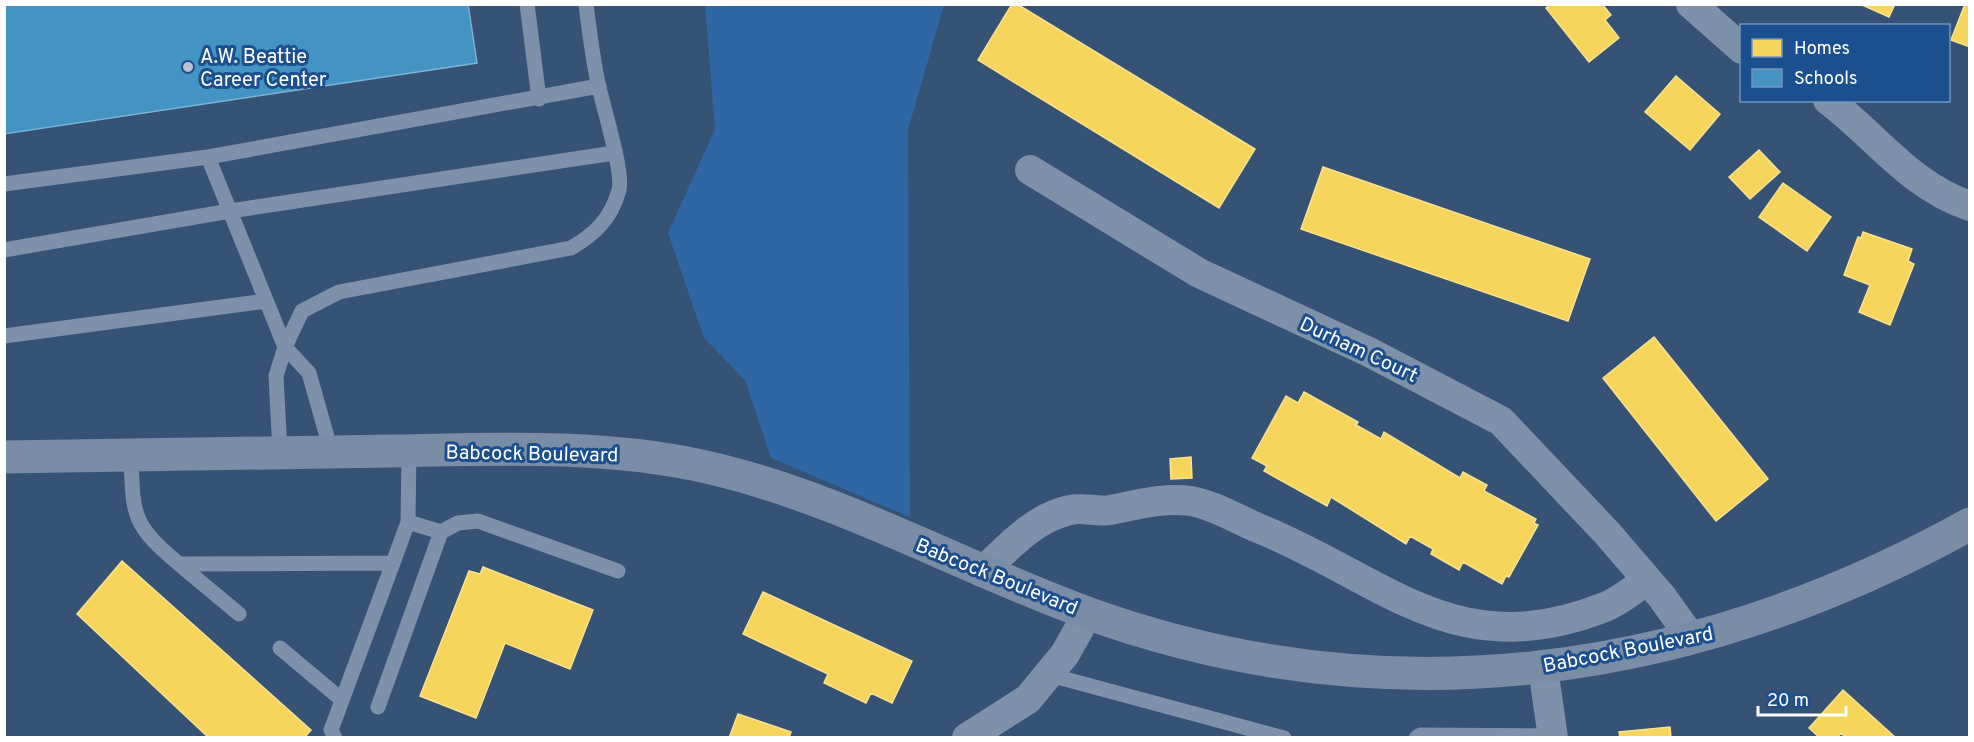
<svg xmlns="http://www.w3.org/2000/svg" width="1974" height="742" font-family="Overpass,sans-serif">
<rect width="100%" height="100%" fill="#365274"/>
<!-- green -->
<path fill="#2f66a5" d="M705,5H944L908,130L910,517L771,458L745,380L704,338L668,233L715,129Z"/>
<!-- homes -->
<path fill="#f6d55c" stroke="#f9e28d" stroke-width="1.5" d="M1012,4H1017L1255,149L1219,208L978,60Z
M1550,4H1602L1611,15L1605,20L1619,38L1589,62L1546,8Z
M1860,4H1895L1889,17Z
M1965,4H1970V47L1951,40Z
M1676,76L1720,114L1690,150L1645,112Z
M1759,150L1780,172L1750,199L1729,177Z
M1323,167L1590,259L1568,321L1301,229Z
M1783,183L1831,217L1807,251L1759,217Z
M1863,232L1912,249L1908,261L1914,264L1890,325L1859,312L1870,285L1844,275L1858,237L1861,238Z
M1654,337L1768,479L1716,521L1603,378Z
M1304,392L1358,422L1356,425L1381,439L1384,432L1460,478L1463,472L1487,485L1484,491L1536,519L1534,523L1538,525L1509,577L1506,576L1502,584L1463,562L1459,570L1431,554L1433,549L1410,536L1406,544L1331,497L1327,506L1264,471L1267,466L1252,458L1286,396L1298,403Z
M1191,457L1192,478L1171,479L1170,459Z
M122,561L311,730L304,738H209L77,614Z
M483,567L593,610L570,669L505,643L476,718L420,696L469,571L480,574Z
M763,592L912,661L892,703L871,693L866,703L824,683L828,674L743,634Z
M1843,690L1896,738H1846L1841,733L1837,738H1820L1809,728Z
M738,714L791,732L789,738H729Z
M1670,727L1671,738H1620L1619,732Z"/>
<!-- schools -->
<path fill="#4393c3" stroke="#7bb3d5" stroke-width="1.5" d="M4,4H468L477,63L4,134Z"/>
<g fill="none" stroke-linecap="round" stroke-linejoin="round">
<!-- lane -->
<path stroke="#7d92a8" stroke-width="15" d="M527,4L539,99
M208,157L285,347
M4,184L208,157L599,86
M4,250L230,211L614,153
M4,336L266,301
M285,347L302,311L339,292L571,248C595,234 611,219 619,190C624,171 601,101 597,78C592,53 589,29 586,4
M280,452L276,376L285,347L309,373L331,451
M131,455C133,515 131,524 179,564L393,563L408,522L409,451
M408,522L441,532L458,523L478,521L618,571
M179,564L239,614
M280,648L342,700
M1050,675L1284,738
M378,707L441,532
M335,738L331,730L393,563
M1416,738L1420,735L1553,736"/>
<!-- street -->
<path stroke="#7d92a8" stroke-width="30" d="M1691,4L1742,49
M1828,100C1877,137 1910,186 1970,206
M1030,170L1199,273L1369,352L1501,421L1607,533L1662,597L1692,639
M982,572C1008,548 1033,518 1070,510C1082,507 1097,512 1110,510C1136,505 1164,497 1191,501C1211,504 1239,520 1258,528C1386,580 1455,666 1605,607C1620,601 1634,589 1647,580
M1543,668L1553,738
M967,738L1028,699L1065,654L1088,613"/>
<!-- secondary -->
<path stroke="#798da4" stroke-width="33" d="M4,457C134,455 263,453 392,451C496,449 603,444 706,467C836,496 961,567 1087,613C1389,722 1692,678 1970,524"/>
</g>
<!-- markers -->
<circle fill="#b9c2ce" stroke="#1b4f8f" stroke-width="2" cx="188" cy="67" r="6"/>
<g text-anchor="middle" stroke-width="6" stroke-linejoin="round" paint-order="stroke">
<!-- poi labels -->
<g font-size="20" fill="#fff" stroke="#1b4f8f" text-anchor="start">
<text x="200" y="63">A.W. Beattie<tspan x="200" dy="23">Career Center</tspan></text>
</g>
<!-- street labels -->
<g font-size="20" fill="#fff" stroke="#1b4f8f">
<text transform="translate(1359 349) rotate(25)" y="7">Durham Court</text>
<text transform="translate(532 453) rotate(1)" y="7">Babcock Boulevard</text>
<text transform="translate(997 576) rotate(22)" y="7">Babcock Boulevard</text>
<text transform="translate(1628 649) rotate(-11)" y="7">Babcock Boulevard</text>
</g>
</g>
<!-- border -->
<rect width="1974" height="742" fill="none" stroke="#ffffff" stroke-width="12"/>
<!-- legend -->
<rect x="1740" y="24" width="210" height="78" fill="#1b4f8f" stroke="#7695bc" stroke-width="1.5"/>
<rect x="1752" y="39" width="30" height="18" fill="#f6d55c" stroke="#7695bc" stroke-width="1.5"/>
<text x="1794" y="54" font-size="18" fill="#ffffff">Homes</text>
<rect x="1752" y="69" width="30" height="18" fill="#4393c3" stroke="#7695bc" stroke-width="1.5"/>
<text x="1794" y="84" font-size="18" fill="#ffffff">Schools</text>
<!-- scale -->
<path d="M1758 706v9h88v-9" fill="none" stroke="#ffffff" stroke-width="3"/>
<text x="1767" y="706" font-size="18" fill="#ffffff" stroke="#1b4f8f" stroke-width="4.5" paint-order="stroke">20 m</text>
</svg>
